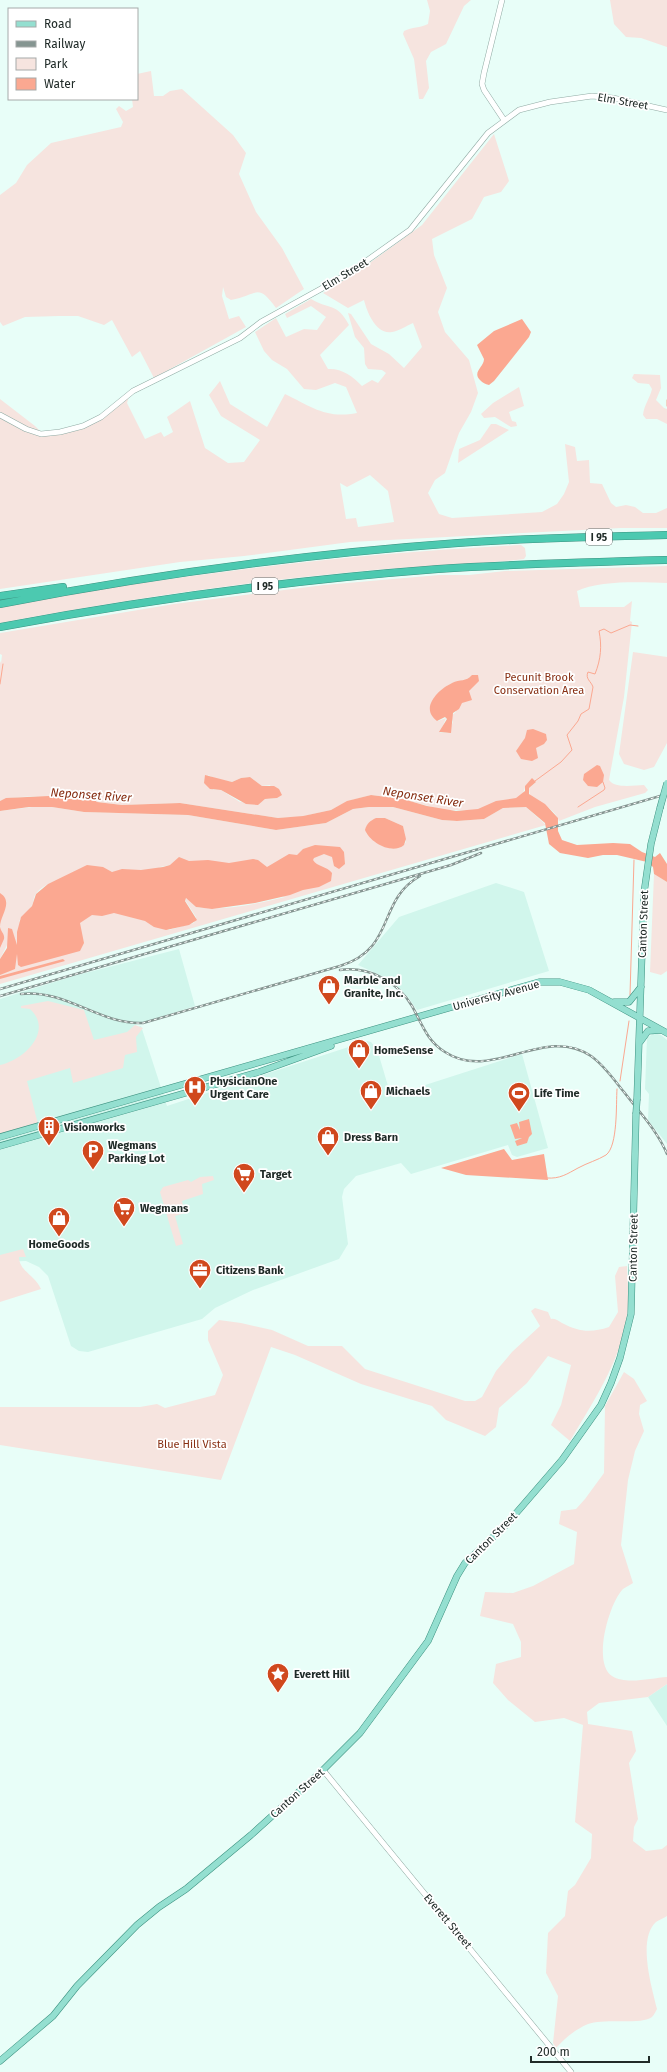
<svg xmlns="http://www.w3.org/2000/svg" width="667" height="2072" font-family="'Fira Sans',sans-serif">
<rect width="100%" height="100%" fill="#e8fef8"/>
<!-- built -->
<path fill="#d1f6ec" d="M496,883L524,892L549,971L417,1010L408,997L386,978L358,965L399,917Z
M179,949L195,1006L135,1025L132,1029L141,1026L167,1106L367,1041L371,1042L377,1049L391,1096L522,1054L548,1148L517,1157L512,1155L508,1145L411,1174L401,1163L356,1176L344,1189L342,1197L348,1244L339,1259L253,1290L215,1308L202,1319L88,1352L79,1351L71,1346L48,1276L39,1267L26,1261L0,1262V999L74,976Z
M654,1033L661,1035L667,1040V1144L648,1120L649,1094L645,1089L647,1038Z
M667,1684V1726L648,1697Z"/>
<!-- green -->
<path fill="#f6e4df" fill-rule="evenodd" d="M427,0H471L464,6L446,44L431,52L426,61L429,88L423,99H419L414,59L403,34L404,31C412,27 420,28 428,24L430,11Z
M610,0H667V47L641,38L626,37L614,24Z
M151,71L154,96H163L170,91L182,89L233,135L246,153L239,174L256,212L282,248L304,289L276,308C257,282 258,295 231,300L226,297L223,287L222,296L229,319L239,316L246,327L154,378L140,351L132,357L112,320L104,325L78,316H59L25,317L3,326L0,322V195L16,183L27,165L51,143L121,127L123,122L116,109L119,106L126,111L133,107L132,99H137V74Z
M494,134L509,181L501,192L484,197L472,219L432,239L434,255L447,288L438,312L445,332L469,360L478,393L471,412L459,433L445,473L435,480L428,493L439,514L452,518L542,512L557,504L564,494L569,482L565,444L575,447L577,461L589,460L590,483L602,484L611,503L616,507L626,505L635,507L643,513H656L667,508V528H621L350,542L244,556L180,562L0,589V399L35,426L45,436C82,432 102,421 129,396L127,403L145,439L161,432L164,437L173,432L167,417L190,401L205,448L228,463L244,462L260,440L221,416L209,395L220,381L230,404L267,427L285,394C312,407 326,419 357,413L346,387L335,383L316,390L304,389L287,369L272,360L264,351L255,332L276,318L286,337L304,329L317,330L326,317L311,306L287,318L285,314L311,299C329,310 337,302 349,325L320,355L328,369C341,368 353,376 362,386L372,380L378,383L386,373L382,370L368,369L365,364L364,348L355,337L348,313L351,314L371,344L389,354L404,368L422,347L413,323C406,326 399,331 392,332C376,335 367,312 364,300L348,308L323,293L360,270L422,225ZM370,475L388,491L394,522L358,527L356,518L346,519L340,483L347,487Z
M634,374L660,375L661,388L656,400L664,408L667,409V424L657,419H646L643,415C644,405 650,398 652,389L649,384L638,383L632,378Z
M519,387L524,406L509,412L512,421L516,422L517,426L511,427L495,417L484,418L481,414L493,403Z
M491,424H496L509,430L458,463L459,449L480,440Z
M521,545L525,548L526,556L524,559C467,566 410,566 353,572C234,583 117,601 0,623V606C173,575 346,554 521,545Z
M667,566V583C643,582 598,580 577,591L580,607H624L632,601L630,621L632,622L624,697L609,780C615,789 635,785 644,785L648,790L645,793L595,807L559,821C555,808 539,803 530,795L529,788L536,782L530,781L526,785L520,801L482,813L471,810H443L403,799L371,795L352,800L331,810L299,817L278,818L180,803L122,805L97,802L93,798L83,801L77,797C68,800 59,797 50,797C34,796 14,796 0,801V661L1,663L2,655L0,654V633L174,604L324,585L439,575H469L505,571ZM452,683L456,712L451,716L453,722L448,733H440L446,718L438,721L432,716L430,709C435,697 440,689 452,683ZM208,775L216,779L232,782L241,778L250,777L262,786L270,785L277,798L265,799L260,803L240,802L221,790H213Z
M633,652L667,657V743L654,767L644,770L624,764L619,754Z
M378,806L393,807L442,820L457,821L484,819L503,808L526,807L546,825L0,984V962L6,966L7,945L0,959V811L32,807H52L84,812L188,815L276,830L326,823L353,809ZM385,818L403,826L406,842C394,858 377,841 366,833V826ZM170,865L285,897C259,903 223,912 196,907L187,898L185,900L196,917L194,923L169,930L120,908L160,867ZM59,880L19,922C22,914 28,913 31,907C34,903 33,899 35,895C40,887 51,882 59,880Z
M654,874L667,882V971L661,975L650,972Z
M48,1001L84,1010L94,1040L127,1032L135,1025L143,1028L136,1037L137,1052L125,1055L123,1068L73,1083L70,1068L27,1081L38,1124L0,1135V1065C24,1060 54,1031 30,1009L21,1008V1006Z
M213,1176L214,1180L202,1184L203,1194L182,1201L185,1213L175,1216L183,1244L176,1246L160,1192L163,1187L188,1180L191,1182L200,1177Z
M23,1249L26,1257H19C19,1271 35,1275 41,1289L0,1302V1255Z
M627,1266C627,1278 629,1291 628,1303C627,1352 594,1400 570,1441L551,1425L561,1405L571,1365L548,1356L527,1383L499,1408L496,1427L485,1436L446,1420L432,1406L361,1384L295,1355L271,1347L221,1480L0,1445V1407H140L157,1404L165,1408L215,1395L223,1375L208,1340V1331L219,1320L241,1323L272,1330L308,1346H342L365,1369L465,1401H475L482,1397L496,1371L512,1352L540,1326L531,1311L535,1308L548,1312L551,1319C556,1318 558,1321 562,1323C579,1332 591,1333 609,1327L618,1312L615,1276L619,1267Z
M624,1372L634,1379L647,1401L640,1405L639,1414L644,1431L635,1451L628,1480L621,1545L633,1583C630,1585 626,1587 623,1589C609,1603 592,1663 612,1676C626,1685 651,1678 667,1677V1684L648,1697L599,1703L587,1712L588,1724L632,1731L636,1751L629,1763L638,1819L634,1827L633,1841L646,1851L662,1849L667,1845V1916C664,1918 659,1920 656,1922C637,1939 652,1988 657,2009C656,2011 654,2015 652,2017C643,2025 604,2018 588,2024C576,2029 565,2038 556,2048L553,2043L558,1996L546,1973L548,1933L565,1916L568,1891L575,1885L591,1858L592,1834L575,1822L583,1725L564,1718L535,1722L508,1700L493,1683L496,1664L521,1657V1642L513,1624L480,1616L485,1592L513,1593L533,1586L574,1564L577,1532L559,1524L561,1511L576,1509L585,1499L604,1473L605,1406Z"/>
<!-- water -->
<path fill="#fba891" d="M522,319L531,332L529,337L494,381L489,385C485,384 483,383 480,380C472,372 484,367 484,359L477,345L494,331Z
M472,675H478L479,681L469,691L472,700L462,703L459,709L453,713L451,733L439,732L447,719L445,717L437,721C419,708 439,689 452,683C460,679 466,682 472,675Z
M533,729L546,734L547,740L544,744L536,748L538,758L532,761L521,759L516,751L525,738L527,730Z
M597,765L600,766L604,775L603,782L597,787L588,786L583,780L584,774Z
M205,775L232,782L241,778L250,777L262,786H274L279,789L282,795L277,798L265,799L258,805L246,804L221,790L210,789L204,783Z
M532,778L536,782L529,788V794L545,804L558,818V831L562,840L577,845L613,843L630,844L642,852L655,857L660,853L667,864V882L654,874L653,867L647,862L617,855H603L588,858L560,853L549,844L545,823L526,807L503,808L484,819L457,821L442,820L393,807H369L353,809L326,823L276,830L188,815L84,812L52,807H29L0,811V801L6,798L49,796L71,799L75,797L83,801L91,797L97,802L122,805L180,803L278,818L303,816L331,810L347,801L371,795L403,799L427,806L456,811L478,809L496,801L516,798L525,791V786Z
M376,818H385L403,826L406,839L404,845C393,855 370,843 365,830C367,823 370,821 376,818Z
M315,845L340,847L344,852L345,864L339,869L334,866L332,857L324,854L314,858L313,860C317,867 327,866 332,873L331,881L319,887L303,890L290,895L255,903L212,909L196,907L186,898L185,901L197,920L189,925L166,930L154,927L145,921L114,913L102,916L92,915L80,923L84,943L80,951L21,967L18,965L17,954L15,969L0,975V959L7,948L8,928L12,929L17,945V932L21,917L32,906L36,894L48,884L87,865L103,867L112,872L122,869L141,870L163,867L170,865L179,857L189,861L208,860L229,863L253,859L258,860L267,867L289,854L297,855L303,849Z
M0,893C14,902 0,915 0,927C1,932 5,934 4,939L0,948Z
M63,959L65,961L0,979V976Z
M529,1119L532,1134L529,1137L527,1143L517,1146L515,1141L522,1138L515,1139L510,1125L517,1123L520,1130L519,1122Z
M504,1149L512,1160L544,1154L548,1180L466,1175L441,1168Z"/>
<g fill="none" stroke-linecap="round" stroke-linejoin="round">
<!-- stream -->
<path stroke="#fba891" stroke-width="1" d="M667,400V406
M0,684L3,664
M535,781L561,762L572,750L567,735L578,721L581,714L589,709L593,687C591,681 585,679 588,672L595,674C601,659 602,646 599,631L604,629L611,633L630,625L638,626
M578,807L604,790L605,788L603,782
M630,995L634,860
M620,1081L629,1021
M547,1178C560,1179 567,1174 578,1168C587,1163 598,1160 606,1155C618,1146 616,1104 617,1089"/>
<!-- minor casing -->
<g stroke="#90aba4" stroke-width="6">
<path id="minor" d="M502,0L484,73L482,84L484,90L504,120
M0,415L26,429L41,434L60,432L83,426L101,417L133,391L240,338L261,322L348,274L410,230L488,133L519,110L550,102L592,96L613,98L667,110
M323,1770L571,2072"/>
</g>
<!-- major casing -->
<g stroke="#3d9280" stroke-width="7">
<path id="major" d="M614,1002H629L641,987
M640,1042L648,1031L661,1030
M637,1099L644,893L651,844L660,808
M0,1137L539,982H560L589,990L667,1033
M0,1146L259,1072L331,1046
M0,2061L53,2016L77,1986L137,1925L159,1907L186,1889L251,1835L323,1770L360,1733L428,1641L457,1576L465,1563L505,1526L562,1460L601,1405L611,1383L620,1358L631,1314L636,1114"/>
</g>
<!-- highway casing -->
<g stroke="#3d9280" stroke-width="8">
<path id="highway" d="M0,596L63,587
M0,604C151,575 304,554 458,543C527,538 597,537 667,535
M0,627C145,600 291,580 438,569C514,564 591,562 667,560"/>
</g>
<!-- minor -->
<use href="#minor" stroke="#fff" stroke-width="5"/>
<!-- major -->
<use href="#major" stroke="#94dfd0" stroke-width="6"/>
<!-- highway -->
<use href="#highway" stroke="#4cc9b0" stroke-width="7"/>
<!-- rail casing -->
<g stroke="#859591" stroke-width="2.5">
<path id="rail" d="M340,970C369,966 398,982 412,1006C422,1024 427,1041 445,1052C492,1083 544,1024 591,1056C604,1065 614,1080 624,1092C639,1112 657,1130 667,1154
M0,989L667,794
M21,994C66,989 100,1025 143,1023L340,966C397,948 376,901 420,876
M0,996L451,865L481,853"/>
</g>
<!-- rail -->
<use href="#rail" stroke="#fff" stroke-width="1" stroke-dasharray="3" stroke-linecap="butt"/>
<!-- major-bridge casing -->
<g stroke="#3d9280" stroke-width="7" stroke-linecap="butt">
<path id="major-bridge" d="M660,808L667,783
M636,1114L637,1099"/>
</g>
<!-- major-bridge -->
<use href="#major-bridge" stroke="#94dfd0" stroke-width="6"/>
</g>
<!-- icons -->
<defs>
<g id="shop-pin" transform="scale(1.15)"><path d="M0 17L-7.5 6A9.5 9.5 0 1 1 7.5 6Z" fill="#d0481d" stroke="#fff"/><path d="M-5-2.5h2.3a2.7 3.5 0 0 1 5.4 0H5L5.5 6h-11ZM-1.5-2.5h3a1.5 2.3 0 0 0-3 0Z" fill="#fff"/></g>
<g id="hospital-pin" transform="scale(1.15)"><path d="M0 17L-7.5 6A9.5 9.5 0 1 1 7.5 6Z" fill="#d0481d" stroke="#fff"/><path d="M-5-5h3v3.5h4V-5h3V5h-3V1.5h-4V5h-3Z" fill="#fff"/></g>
<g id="stadium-pin" transform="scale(1.15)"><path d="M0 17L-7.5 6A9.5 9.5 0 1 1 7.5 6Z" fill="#d0481d" stroke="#fff"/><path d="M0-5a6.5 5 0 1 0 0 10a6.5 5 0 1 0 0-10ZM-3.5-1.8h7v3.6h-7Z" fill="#fff"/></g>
<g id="building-pin" transform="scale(1.15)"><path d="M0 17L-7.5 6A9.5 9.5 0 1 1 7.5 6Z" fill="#d0481d" stroke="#fff"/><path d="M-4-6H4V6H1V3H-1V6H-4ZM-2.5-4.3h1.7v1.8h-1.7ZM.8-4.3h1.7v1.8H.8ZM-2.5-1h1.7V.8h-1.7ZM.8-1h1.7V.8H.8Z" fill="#fff"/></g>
<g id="parking-pin" transform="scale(1.15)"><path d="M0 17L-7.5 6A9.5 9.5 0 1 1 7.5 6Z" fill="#d0481d" stroke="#fff"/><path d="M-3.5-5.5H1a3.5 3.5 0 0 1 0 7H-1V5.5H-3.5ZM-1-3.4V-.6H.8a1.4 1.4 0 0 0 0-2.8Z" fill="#fff"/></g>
<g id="supermarket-pin" transform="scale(1.15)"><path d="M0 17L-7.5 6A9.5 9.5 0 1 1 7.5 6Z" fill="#d0481d" stroke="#fff"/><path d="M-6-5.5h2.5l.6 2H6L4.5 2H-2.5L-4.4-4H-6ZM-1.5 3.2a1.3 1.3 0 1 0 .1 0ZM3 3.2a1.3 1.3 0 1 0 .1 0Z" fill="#fff"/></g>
<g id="office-pin" transform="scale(1.15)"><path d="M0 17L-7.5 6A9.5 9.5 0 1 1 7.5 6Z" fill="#d0481d" stroke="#fff"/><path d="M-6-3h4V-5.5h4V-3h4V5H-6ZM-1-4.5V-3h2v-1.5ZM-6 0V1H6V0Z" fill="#fff"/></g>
<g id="sight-pin" transform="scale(1.15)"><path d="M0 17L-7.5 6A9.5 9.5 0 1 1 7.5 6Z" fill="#d0481d" stroke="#fff"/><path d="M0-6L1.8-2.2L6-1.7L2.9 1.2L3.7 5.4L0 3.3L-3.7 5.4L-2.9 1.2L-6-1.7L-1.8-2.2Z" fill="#fff"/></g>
</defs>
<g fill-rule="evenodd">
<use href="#shop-pin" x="329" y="986"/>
<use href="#shop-pin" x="359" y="1050"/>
<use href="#hospital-pin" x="195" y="1087"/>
<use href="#shop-pin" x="371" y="1091"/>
<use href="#stadium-pin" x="519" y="1093"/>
<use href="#building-pin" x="49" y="1127"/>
<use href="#shop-pin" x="328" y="1137"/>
<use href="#parking-pin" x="93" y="1151"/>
<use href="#supermarket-pin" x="244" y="1174"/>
<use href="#supermarket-pin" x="124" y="1208"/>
<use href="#shop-pin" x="59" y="1218"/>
<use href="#office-pin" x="200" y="1270"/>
<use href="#sight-pin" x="278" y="1674"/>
</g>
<g text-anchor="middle" stroke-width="3.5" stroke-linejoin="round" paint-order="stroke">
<!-- shield labels -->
<g fill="#fff" stroke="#636b68" stroke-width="1">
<rect x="586" y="529" width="26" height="16" rx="3"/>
<rect x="252" y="578" width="26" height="16" rx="3"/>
</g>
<g font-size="10" font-weight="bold" fill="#202b28">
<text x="599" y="541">I 95</text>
<text x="265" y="590">I 95</text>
</g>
<!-- street labels -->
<g font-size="11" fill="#202b28" stroke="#fff">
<text transform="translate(623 101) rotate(10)" y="4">Elm Street</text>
<text transform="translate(345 274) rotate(-31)" y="4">Elm Street</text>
<text transform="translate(643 924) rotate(-88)" y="4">Canton Street</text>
<text transform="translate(496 995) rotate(-15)" y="4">University Avenue</text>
<text transform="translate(633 1248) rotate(-89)" y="4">Canton Street</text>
<text transform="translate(491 1538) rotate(-45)" y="4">Canton Street</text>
<text transform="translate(297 1793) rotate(-42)" y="4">Canton Street</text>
<text transform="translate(448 1921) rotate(50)" y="4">Everett Street</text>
</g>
<!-- park labels -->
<g font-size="11" fill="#882f13" stroke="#fff">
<text x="539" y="681">Pecunit Brook<tspan x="539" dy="13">Conservation Area</tspan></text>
<text x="192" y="1448">Blue Hill Vista</text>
</g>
<!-- poi labels -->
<g font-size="11" font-weight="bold" fill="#202b28" stroke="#fff" text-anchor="start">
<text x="344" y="984">Marble and<tspan x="344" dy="13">Granite, Inc.</tspan></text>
<text x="374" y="1054">HomeSense</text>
<text x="210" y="1085">PhysicianOne<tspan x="210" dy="13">Urgent Care</tspan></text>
<text x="386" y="1095">Michaels</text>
<text x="534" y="1097">Life Time</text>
<text x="64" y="1131">Visionworks</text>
<text x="344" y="1141">Dress Barn</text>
<text x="108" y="1149">Wegmans<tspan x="108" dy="13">Parking Lot</tspan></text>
<text x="260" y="1178">Target</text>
<text x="140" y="1212">Wegmans</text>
<text x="59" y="1248" text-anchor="middle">HomeGoods</text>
<text x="216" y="1274">Citizens Bank</text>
<text x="294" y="1678">Everett Hill</text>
</g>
<!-- water labels -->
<g font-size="12" font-style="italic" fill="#862d11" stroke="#fff">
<text transform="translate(91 795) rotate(4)" y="4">Neponset River</text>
<text transform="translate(423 797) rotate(9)" y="4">Neponset River</text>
</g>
</g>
<!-- legend -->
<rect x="8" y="8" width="130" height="92" fill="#ffffff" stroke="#a6aaa9"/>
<rect x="16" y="21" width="20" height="6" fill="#94dfd0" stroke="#a6aaa9"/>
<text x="44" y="28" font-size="12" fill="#202b28">Road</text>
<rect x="16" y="41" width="20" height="6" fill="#859591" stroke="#a6aaa9"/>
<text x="44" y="48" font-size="12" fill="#202b28">Railway</text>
<rect x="16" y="58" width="20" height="12" fill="#f6e4df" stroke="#a6aaa9"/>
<text x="44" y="68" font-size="12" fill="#202b28">Park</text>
<rect x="16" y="78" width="20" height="12" fill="#fba891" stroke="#a6aaa9"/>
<text x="44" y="88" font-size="12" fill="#202b28">Water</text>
<!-- scale -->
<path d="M531 2056v6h118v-6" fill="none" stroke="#202b28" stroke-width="2"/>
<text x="537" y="2056" font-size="12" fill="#202b28" stroke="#ffffff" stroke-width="3" paint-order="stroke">200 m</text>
</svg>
